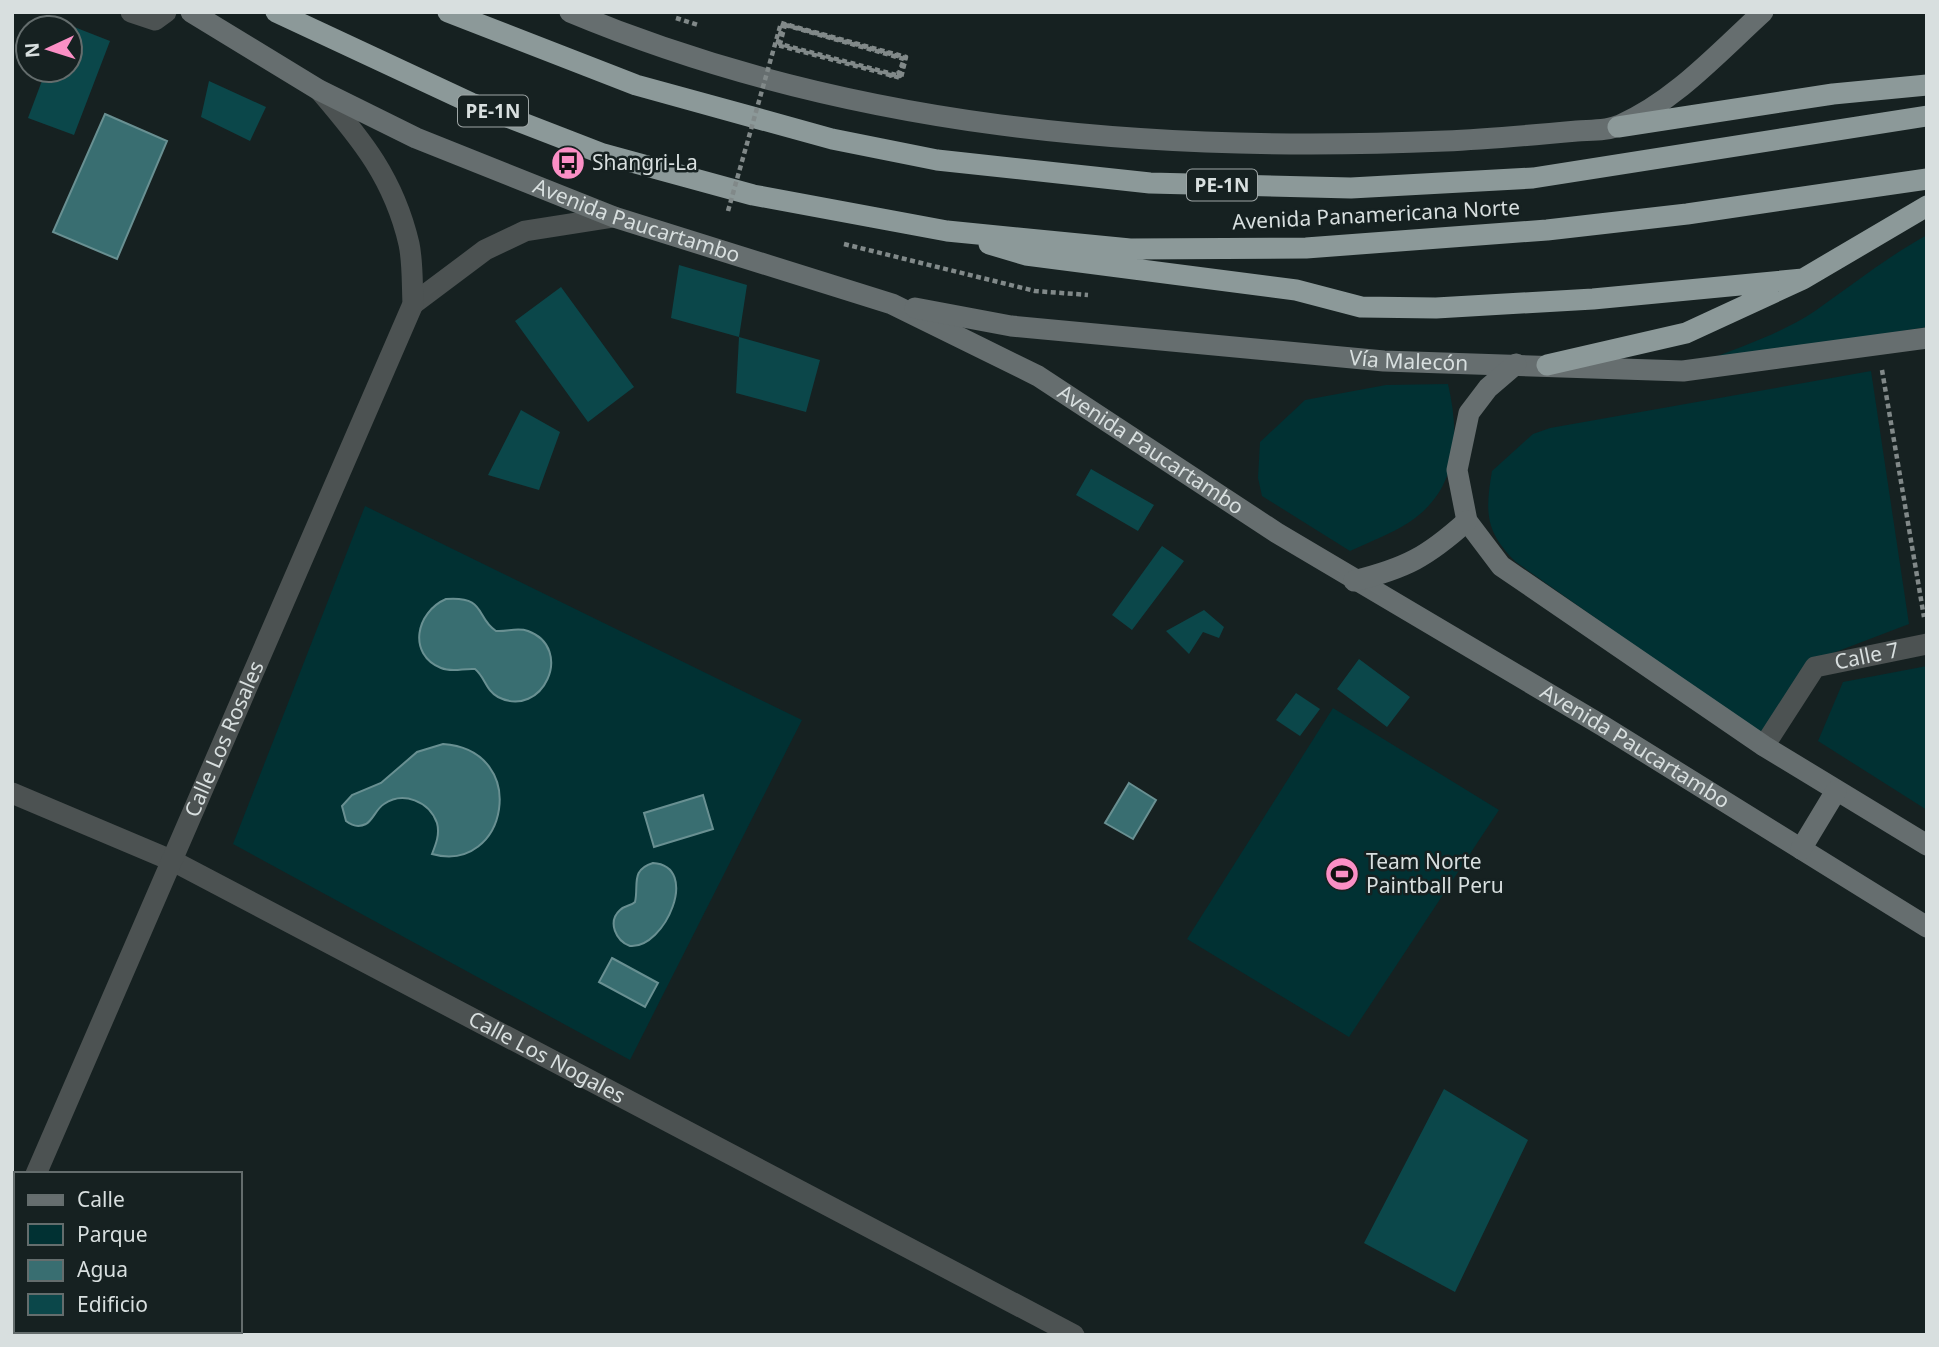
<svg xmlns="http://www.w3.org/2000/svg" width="1939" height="1347" font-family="'Noto Sans',sans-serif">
<rect width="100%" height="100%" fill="#162121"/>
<!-- green -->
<path fill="#013133" d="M1927,235V327L1702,362C1740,347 1780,334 1815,311C1852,285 1887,257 1927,235Z
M1871,371L1909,624L1812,661L1762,735L1516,562C1485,532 1485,512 1492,471L1533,434L1550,428Z
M1448,384C1460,436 1459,490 1408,523C1391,534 1369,542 1350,551L1262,496L1258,478L1260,442L1305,400L1386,385Z
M365,506L802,720L630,1060L233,844Z
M1927,666V810L1818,741L1843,682Z
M1333,708L1499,810L1349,1037L1187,939Z"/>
<!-- water -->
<path fill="#396e71" stroke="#699092" stroke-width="2" d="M105,114L167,141L117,259L53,232Z
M446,599C487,596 475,617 496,631C507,632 517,627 528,631C575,648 543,720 498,697C486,691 485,677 475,669C463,668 453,673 441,668C407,654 416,612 446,599Z
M443,744C531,750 508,875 432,854C436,844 440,834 437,823C429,801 403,791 384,804C376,809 373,820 366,824C358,828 351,825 346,821L342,806L352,795L381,783L417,752Z
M1129,783L1156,800L1133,839L1105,823Z
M703,795L713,829L654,847L644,813Z
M653,863C701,866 665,949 630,946C616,941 607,922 620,910C625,905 631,906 635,902C639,885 630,870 653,863Z
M612,958L658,983L645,1007L599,982Z"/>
<!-- building -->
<path fill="#0b474a" d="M64,23L110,41L74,135L28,118L46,70H70V28H62Z
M209,81L266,107L250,141L201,117Z
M679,265L747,285L739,337L820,360L806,412L736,393L739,337L671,318Z
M561,287L634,387L588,422L515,321Z
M521,410L560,432L539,490L488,475Z
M1091,469L1154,505L1138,531L1076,495Z
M1162,546L1184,561L1132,630L1112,615Z
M1204,610L1224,627L1219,638L1203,632L1189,654L1166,631Z
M1359,659L1410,697L1387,727L1337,689Z
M1296,693L1320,709L1300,736L1276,720Z
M1444,1089L1528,1140L1455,1292L1364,1243Z"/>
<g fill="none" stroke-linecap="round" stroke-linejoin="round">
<!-- path -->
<path stroke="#818989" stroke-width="4.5" stroke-dasharray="5 3.5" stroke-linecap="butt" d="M676,18L698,25
M785,25L904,59L899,73L889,76
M844,244L1035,291L1088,295
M1882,370L1924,617"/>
<!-- street -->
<g stroke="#4c5252" stroke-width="21">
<path d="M131,12L155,20L166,12"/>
<path d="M413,304L485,250L525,231L614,217"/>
<path id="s1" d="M1764,746L1815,667L1927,644"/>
<path id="s2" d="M12,793L173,861L1074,1335"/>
<path id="s3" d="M36,1174L413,304C412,285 413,263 409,244C394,179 362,140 320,91"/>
<path d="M12,1228L16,1220"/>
</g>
<!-- secondary -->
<g stroke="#666e6f" stroke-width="21">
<path id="s4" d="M191,12L319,90L416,138L614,217L892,304L1038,376L1277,533L1603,726L1927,927"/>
<path d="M570,12C848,128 1147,154 1445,141C1489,139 1533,135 1577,131C1590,130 1608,131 1620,125C1675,101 1719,52 1763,12"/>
<path id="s5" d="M915,308L1011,326L1384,361L1683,371L1927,338"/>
<path d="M1516,364L1488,388L1469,413L1457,470L1467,521L1501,566L1764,746L1927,845"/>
<path d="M1354,581C1406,568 1427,557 1467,521"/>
<path d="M1801,849L1836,791"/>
</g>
<!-- highway -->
<path stroke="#8c9999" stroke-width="21" d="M276,12L471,103L603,154L753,195L947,231L1130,249L1306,248L1547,230L1687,214L1927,179
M448,12L636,85L832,139L937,160L1150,183L1351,188L1533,178L1927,116
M1618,127L1833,94L1927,85
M989,244L1026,255L1296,290L1361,307L1436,308L1593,299L1803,279
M1547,365L1686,333L1803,279L1927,206"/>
<!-- path-bridge -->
<path stroke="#818989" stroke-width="4.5" stroke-dasharray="5 3.5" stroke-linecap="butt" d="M728,211L781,23L906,57L901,78L777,45L783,24L905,58L900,76L780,44L785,25"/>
</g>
<!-- icons -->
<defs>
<g id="bus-disc" transform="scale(1.75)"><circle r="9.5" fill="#fb8fc5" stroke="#162121"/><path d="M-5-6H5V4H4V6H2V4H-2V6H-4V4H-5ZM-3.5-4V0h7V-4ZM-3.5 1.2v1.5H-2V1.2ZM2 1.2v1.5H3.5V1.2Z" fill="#111"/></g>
<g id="stadium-disc" transform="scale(1.75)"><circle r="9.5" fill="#fb8fc5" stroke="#162121"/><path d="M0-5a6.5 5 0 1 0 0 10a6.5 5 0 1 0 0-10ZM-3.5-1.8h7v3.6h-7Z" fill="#111"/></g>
</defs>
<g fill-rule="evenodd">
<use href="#bus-disc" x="568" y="163"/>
<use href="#stadium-disc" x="1342" y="874"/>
</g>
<g text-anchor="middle" stroke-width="5" stroke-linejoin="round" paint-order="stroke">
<!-- shield labels -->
<g fill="#162121" stroke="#9ea6a6" stroke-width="2">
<rect x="458" y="95.5" width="70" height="31" rx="5"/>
<rect x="1187" y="169.5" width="70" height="31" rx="5"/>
</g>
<g font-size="19" font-weight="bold" fill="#d8dfdf">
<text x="493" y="118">PE-1N</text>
<text x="1222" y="192">PE-1N</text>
</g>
<!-- poi labels -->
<g font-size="21" fill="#d8dfdf" stroke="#162121" text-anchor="start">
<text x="592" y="170">Shangri-La</text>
<text x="1366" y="869">Team Norte<tspan x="1366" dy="24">Paintball Peru</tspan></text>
</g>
<!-- street labels -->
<g font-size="21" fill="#d8dfdf" stroke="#162121">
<text transform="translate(1376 215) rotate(-3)" y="7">Avenida Panamericana Norte</text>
<text dy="7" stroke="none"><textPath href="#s4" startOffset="494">Avenida Paucartambo</textPath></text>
<text dy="7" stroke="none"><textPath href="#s5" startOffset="497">Vía Malecón</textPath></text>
<text dy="7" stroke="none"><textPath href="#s4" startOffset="1060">Avenida Paucartambo</textPath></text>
<text dy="7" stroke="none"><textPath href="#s1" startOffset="147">Calle 7</textPath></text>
<text dy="7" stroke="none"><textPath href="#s3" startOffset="474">Calle Los Rosales</textPath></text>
<text dy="7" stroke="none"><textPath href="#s4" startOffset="1628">Avenida Paucartambo</textPath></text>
<text dy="7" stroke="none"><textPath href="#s2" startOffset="597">Calle Los Nogales</textPath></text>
</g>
</g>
<!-- border -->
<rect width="1939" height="1347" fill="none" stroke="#d8dfdf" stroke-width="28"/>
<!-- legend -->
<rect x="14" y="1172" width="228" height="161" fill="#162121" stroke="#646d6d" stroke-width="2"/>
<rect x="28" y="1195" width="35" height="10" fill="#666e6f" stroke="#646d6d" stroke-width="2"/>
<text x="77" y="1207" font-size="21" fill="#d8dfdf">Calle</text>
<rect x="28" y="1224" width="35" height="21" fill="#013133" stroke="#646d6d" stroke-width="2"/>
<text x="77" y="1242" font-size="21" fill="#d8dfdf">Parque</text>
<rect x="28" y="1260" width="35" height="21" fill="#396e71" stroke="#646d6d" stroke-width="2"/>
<text x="77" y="1277" font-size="21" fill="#d8dfdf">Agua</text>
<rect x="28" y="1294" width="35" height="21" fill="#0b474a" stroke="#646d6d" stroke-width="2"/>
<text x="77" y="1312" font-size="21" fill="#d8dfdf">Edificio</text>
<!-- north arrow -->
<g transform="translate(49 49) rotate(266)"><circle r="33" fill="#162121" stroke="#646d6d" stroke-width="2"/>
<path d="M0-5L12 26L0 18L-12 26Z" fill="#fb8fc5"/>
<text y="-10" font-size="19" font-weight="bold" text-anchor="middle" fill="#d8dfdf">N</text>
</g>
</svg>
